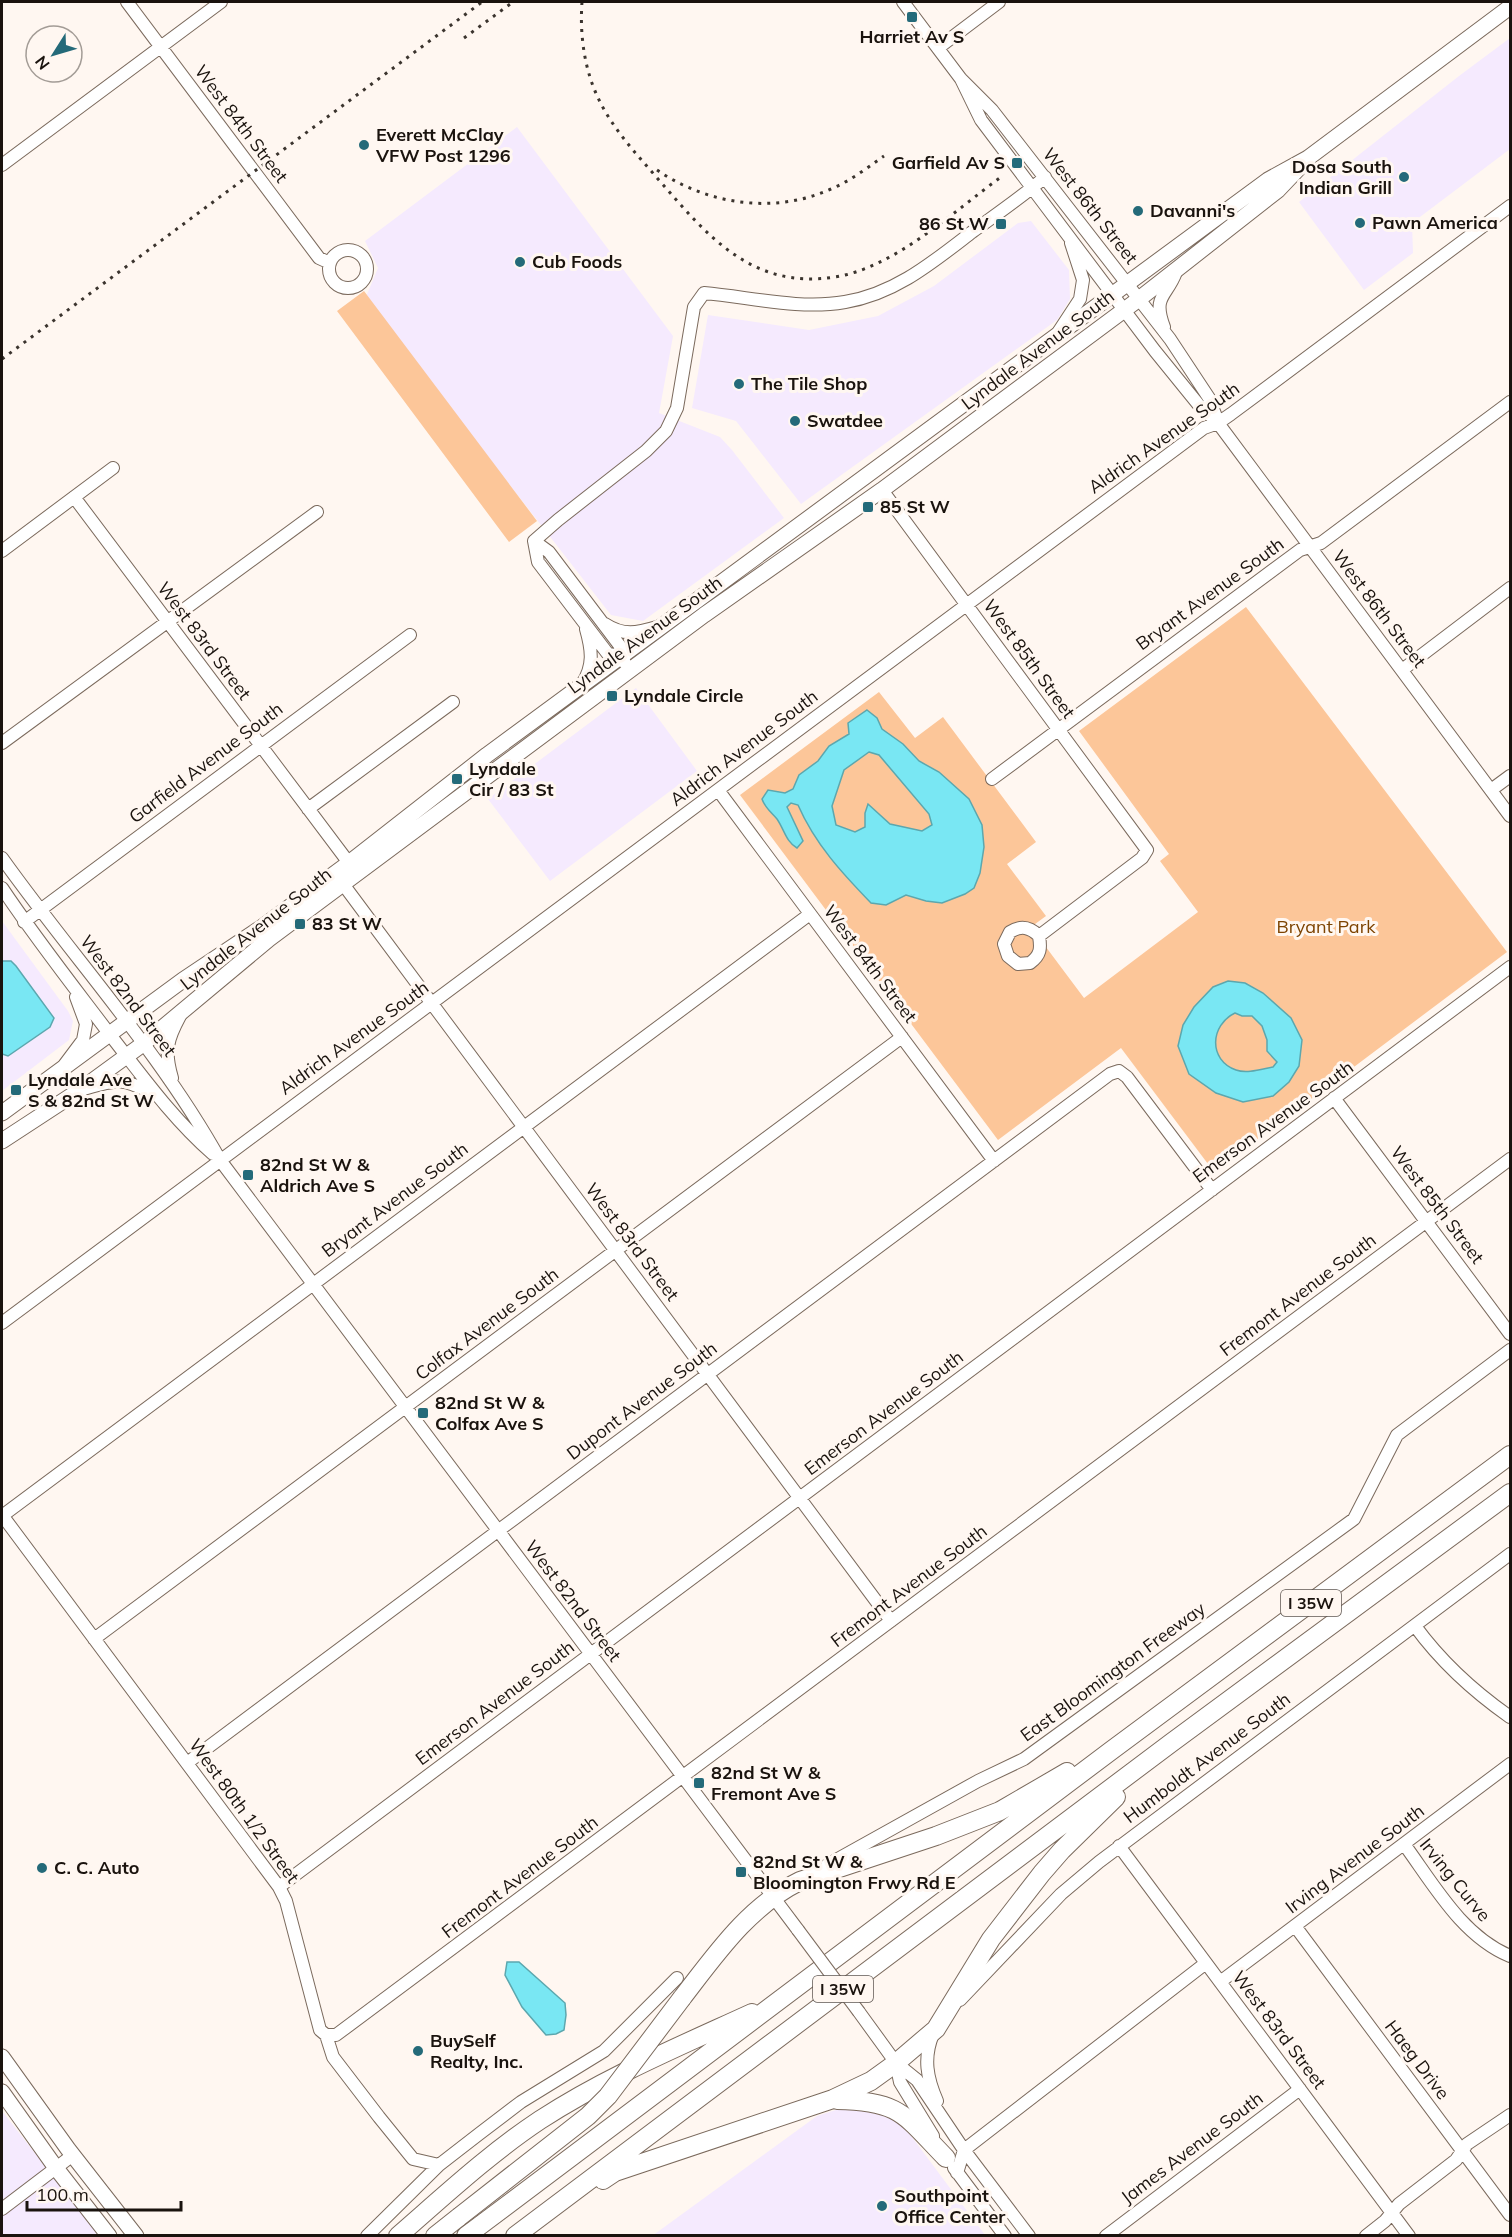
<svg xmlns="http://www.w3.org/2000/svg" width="1512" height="2237" font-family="Mulish,sans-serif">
<rect width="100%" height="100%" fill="#fff7f1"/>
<!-- commercial -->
<path fill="#f5eafe" d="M1510,38V149L1412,223L1413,253L1364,290L1299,202L1459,76Z
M517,127L673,336L659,413L720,437L732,450L784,518L643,621L611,615L365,299L378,268L365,241Z
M1031,221L1069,270L1070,299L1057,320L801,504L736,421L692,408L708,315L809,330L878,316L934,286L1018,223Z
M636,688L697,771L550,881L488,799Z
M2,921L68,1011L73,1021L69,1040L2,1091Z
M858,2108L897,2117L985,2235L652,2236L817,2116L839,2109Z
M2,2111L99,2235H2Z"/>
<!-- green -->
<path fill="#fcc699" d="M364,291L537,521L509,542L337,311Z
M1246,607L1507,952L1214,1172L1121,1048L998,1140L740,795L879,692L915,738L943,717L1036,842L1007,864L1046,916L1031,927L1084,998L1198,912L1160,861L1169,854L1079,731Z"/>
<!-- water -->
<path fill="#79e7f3" stroke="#5ca7ae" stroke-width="1.5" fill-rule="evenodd" d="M867,710L877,718L882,729L903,744L919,761L939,772L969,799L982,825L984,847L980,873L974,888L965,894L942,903L926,901L906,895L886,905L871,903C842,873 815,844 798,805L791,803L787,807L803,841L797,848C786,842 784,829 777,819C771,812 765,808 762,799L768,790L785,793L793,789L799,775L818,761L829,746L849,734L848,723ZM869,752L879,755L929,814L932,825L922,831L890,824L868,804L865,813V827L855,832L836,825L832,806L844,770Z
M2,961H11L16,966L54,1018L50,1027L8,1056L2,1054Z
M1228,981L1245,983L1263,993L1291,1018L1302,1040L1299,1066L1289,1082L1273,1096L1243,1102L1216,1093L1189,1074L1178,1046L1183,1025L1194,1007L1213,987ZM1235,1013L1242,1016H1252L1262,1026L1267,1040V1051L1277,1062L1273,1067C1262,1069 1247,1074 1236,1070C1208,1060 1210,1025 1235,1013Z
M507,1962H519L565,2003L566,2015L564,2030L556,2034L546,2035L522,2007L505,1975Z"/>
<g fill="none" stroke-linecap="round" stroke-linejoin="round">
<!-- minor casing -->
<g stroke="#7b6a5d" stroke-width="14">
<path id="minor" d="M127,2L319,258L330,263
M903,2L961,79L992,110L1170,339L1209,398L1218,422
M938,48L999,2
M961,79L981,120L1155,351L1198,404L1218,423L1510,816
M2,165L221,2
M329 269a19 19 0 1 1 38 0a19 19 0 1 1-38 0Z
M1164,327C1152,295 1167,297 1176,272
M1059,331L1080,299L1083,280L1071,243
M882,490L1147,850L1142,858L1039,936C1030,927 1021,925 1010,932L1004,944L1008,956L1018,964L1030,963C1041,955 1041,948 1039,936
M74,497L349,863
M534,541L558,520L646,451L666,431L677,408L694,307L704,293C750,297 799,310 845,302C895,294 933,262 972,232C997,214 1022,197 1045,177
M534,541L549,552L620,646L621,656L625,663
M534,541L538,562L608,654L621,656
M2,551L113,468
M605,624C623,636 637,633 657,627
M1402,670L1510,588
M582,684C594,666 592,650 586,629
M2,743L317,512
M992,779L1300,550L1321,543L1510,402
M718,790L994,1161
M1491,790L1510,776
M308,809L453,702
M2,858C74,959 160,1052 220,1160L798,1930
M343,884L891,1621
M2,888C36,939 74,987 111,1036C143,1077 173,1119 213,1154
M24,922L410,635
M65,1064L83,1040L86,1024L76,997
M172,1078C164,1051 167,1040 180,1016
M87,1088C118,1079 123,1078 152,1093
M1334,1098L1510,1334
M2,1323L1204,428L1218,423L1231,414L1510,206
M2,1515L279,1887L286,1901L320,2030L326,2035L333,2057L379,2117L413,2159L439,2165
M2,1516L810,914
M1415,1626C1442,1663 1473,1691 1510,1717
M94,1639L902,1037
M187,1763L1110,1074L1119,1071L1127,1077L1212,1190
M1404,1844C1434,1885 1462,1936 1510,1956
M1119,1846L1409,2236
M827,1865L978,1781L1024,1759L1354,1519L1397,1435L1510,1350
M279,1887L1510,967
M1295,1926L1510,2215
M1220,1982L1510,1764
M960,2000L1061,1894L1099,1862L1510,1554
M859,2012L896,2063L917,2080L964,2150L1029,2236
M933,2034C923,2058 927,2078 937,2101
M326,2035H336L1510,1159
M896,2063L900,2082L933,2136
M954,2168L1005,2236
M957,2173L964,2150L1206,1963
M2,2209L73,2155
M367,2236L439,2165L479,2134L521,2102L604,2051L677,1978
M1106,2236L1300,2089
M1366,2236L1385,2221L1399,2204L1456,2160L1467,2144L1510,2115"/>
</g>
<!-- major casing -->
<g stroke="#7b6a5d" stroke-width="17">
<path id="major" d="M2,1113L183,980L261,928L349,863L487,755L1268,180L1308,158L1510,7
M2,1141L80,1090L143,1044L269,939L704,615L882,490L1139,299L1278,190L1298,169
M2,2057L68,2149L136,2236
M2,2092L56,2168L109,2236"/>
</g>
<!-- highway casing -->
<g stroke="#7b6a5d" stroke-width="20">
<path id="highway" d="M682,1998C716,1954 749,1906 800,1881L936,1836L1000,1811L1067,1772
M837,2100C901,2101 904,2115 946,2158
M603,2180L615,2172L833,2099L871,2081L896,2063L936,2029L991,1939L1042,1873L1062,1850L1116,1797
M398,2236C444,2196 489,2154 540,2120C606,2077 680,2046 752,2013
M435,2236L459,2217
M466,2236L1112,1750L1510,1455
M515,2236L1171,1743L1510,1493"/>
</g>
<!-- minor -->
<use href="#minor" stroke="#fff" stroke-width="12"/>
<!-- major -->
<use href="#major" stroke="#fff" stroke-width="15"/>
<!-- highway -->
<use href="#highway" stroke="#fff" stroke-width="18"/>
<!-- rail -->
<path stroke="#3b342e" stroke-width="3" stroke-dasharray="3 6" stroke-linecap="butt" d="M582,2C580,30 583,59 593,86C607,123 633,150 658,179C707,235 751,290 835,277C894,268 953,212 1001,177
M464,38L513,2
M657,170C708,205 776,215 833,188C852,180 868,167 884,156
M2,359L482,2"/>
<!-- minor-bridge casing -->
<g stroke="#7b6a5d" stroke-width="14" stroke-linecap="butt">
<path id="minor-bridge" d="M798,1930L859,2012"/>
</g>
<!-- highway-bridge casing -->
<g stroke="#7b6a5d" stroke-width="20" stroke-linecap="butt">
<path id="highway-bridge" d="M459,2217L588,2116L608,2096L682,1998"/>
</g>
<!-- minor-bridge -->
<use href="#minor-bridge" stroke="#fff" stroke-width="12"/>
<!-- highway-bridge -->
<use href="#highway-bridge" stroke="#fff" stroke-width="18"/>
</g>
<!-- markers -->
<g fill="#246a79" stroke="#fff7f1" stroke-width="2">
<rect x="906" y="11" width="12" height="12" rx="3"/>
<circle cx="364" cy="145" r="6"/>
<rect x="1011" y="157" width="12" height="12" rx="3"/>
<circle cx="1404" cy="177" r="6"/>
<circle cx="1138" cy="211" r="6"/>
<circle cx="1360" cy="223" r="6"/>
<rect x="995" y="218" width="12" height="12" rx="3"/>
<circle cx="520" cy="262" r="6"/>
<circle cx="739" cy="384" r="6"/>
<circle cx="795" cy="421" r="6"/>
<rect x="862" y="501" width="12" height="12" rx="3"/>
<rect x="606" y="690" width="12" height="12" rx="3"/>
<rect x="451" y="773" width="12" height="12" rx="3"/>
<rect x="294" y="918" width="12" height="12" rx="3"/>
<rect x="10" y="1084" width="12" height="12" rx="3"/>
<rect x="242" y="1169" width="12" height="12" rx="3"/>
<rect x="417" y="1407" width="12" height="12" rx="3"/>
<rect x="693" y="1777" width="12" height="12" rx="3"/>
<circle cx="42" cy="1868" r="6"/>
<rect x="735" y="1866" width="12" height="12" rx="3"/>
<circle cx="418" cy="2051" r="6"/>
<circle cx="882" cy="2206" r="6"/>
</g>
<g text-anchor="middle" stroke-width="6" stroke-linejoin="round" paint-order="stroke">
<!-- shield labels -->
<g fill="#fff7f1" stroke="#5f5752" stroke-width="1.5">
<rect x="1281" y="1590" width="60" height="26" rx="4.5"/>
<rect x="813" y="1976" width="60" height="26" rx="4.5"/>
</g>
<g font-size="16" font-weight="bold" fill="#1a130e">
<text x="1311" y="1609">I 35W</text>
<text x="843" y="1995">I 35W</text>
</g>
<!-- poi labels -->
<g font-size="18" font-weight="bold" fill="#1a130e" stroke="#fff7f1" text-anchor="start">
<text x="912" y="43" text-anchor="middle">Harriet Av S</text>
<text x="376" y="141">Everett McClay<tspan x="376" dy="21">VFW Post 1296</tspan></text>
<text x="1005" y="169" text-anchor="end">Garfield Av S</text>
<text x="1392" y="173" text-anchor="end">Dosa South<tspan x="1392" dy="21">Indian Grill</tspan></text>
<text x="1150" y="217">Davanni's</text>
<text x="1372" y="229">Pawn America</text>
<text x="989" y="230" text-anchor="end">86 St W</text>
<text x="532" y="268">Cub Foods</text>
<text x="751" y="390">The Tile Shop</text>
<text x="807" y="427">Swatdee</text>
<text x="880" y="513">85 St W</text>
<text x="624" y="702">Lyndale Circle</text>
<text x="469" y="775">Lyndale<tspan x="469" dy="21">Cir / 83 St</tspan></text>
<text x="312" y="930">83 St W</text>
<text x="28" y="1086">Lyndale Ave<tspan x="28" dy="21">S &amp; 82nd St W</tspan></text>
<text x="260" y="1171">82nd St W &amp;<tspan x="260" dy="21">Aldrich Ave S</tspan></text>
<text x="435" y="1409">82nd St W &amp;<tspan x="435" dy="21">Colfax Ave S</tspan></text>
<text x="711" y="1779">82nd St W &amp;<tspan x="711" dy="21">Fremont Ave S</tspan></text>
<text x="753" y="1868">82nd St W &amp;<tspan x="753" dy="21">Bloomington Frwy Rd E</tspan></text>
<text x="54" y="1874">C. C. Auto</text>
<text x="430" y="2047">BuySelf<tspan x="430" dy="21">Realty, Inc.</tspan></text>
<text x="894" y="2202">Southpoint<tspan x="894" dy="21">Office Center</tspan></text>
</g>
<!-- street labels -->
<g font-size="18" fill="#1a130e" stroke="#fff7f1">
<text transform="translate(241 124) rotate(53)" y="6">West 84th Street</text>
<text transform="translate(1090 206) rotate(52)" y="6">West 86th Street</text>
<text transform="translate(1038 350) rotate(-37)" y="6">Lyndale Avenue South</text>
<text transform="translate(1164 438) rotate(-35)" y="6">Aldrich Avenue South</text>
<text transform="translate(1210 594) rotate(-36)" y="6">Bryant Avenue South</text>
<text transform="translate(1379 609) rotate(53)" y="6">West 86th Street</text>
<text transform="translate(645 635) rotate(-36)" y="6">Lyndale Avenue South</text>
<text transform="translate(204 641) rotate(53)" y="6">West 83rd Street</text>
<text transform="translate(1029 659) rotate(54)" y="6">West 85th Street</text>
<text transform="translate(744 748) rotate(-37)" y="6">Aldrich Avenue South</text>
<text transform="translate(206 763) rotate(-37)" y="6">Garfield Avenue South</text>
<text transform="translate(256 929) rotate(-38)" y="6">Lyndale Avenue South</text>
<text transform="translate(870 964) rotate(53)" y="6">West 84th Street</text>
<text transform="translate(128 996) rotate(53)" y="6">West 82nd Street</text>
<text transform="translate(354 1038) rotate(-36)" y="6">Aldrich Avenue South</text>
<text transform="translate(1273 1122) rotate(-36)" y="6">Emerson Avenue South</text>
<text transform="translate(395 1200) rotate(-37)" y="6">Bryant Avenue South</text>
<text transform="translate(1437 1205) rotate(53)" y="6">West 85th Street</text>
<text transform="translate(632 1242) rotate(53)" y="6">West 83rd Street</text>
<text transform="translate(1298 1295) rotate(-37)" y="6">Fremont Avenue South</text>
<text transform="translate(487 1324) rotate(-37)" y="6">Colfax Avenue South</text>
<text transform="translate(642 1401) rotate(-37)" y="6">Dupont Avenue South</text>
<text transform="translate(884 1413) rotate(-37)" y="6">Emerson Avenue South</text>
<text transform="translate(909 1586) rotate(-37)" y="6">Fremont Avenue South</text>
<text transform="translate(573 1601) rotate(53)" y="6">West 82nd Street</text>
<text transform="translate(1113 1672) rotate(-36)" y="6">East Bloomington Freeway</text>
<text transform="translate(495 1703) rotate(-37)" y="6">Emerson Avenue South</text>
<text transform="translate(1207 1758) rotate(-37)" y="6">Humboldt Avenue South</text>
<text transform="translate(244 1811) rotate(54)" y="6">West 80th 1/2 Street</text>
<text transform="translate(1355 1859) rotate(-37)" y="6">Irving Avenue South</text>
<text transform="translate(520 1877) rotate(-37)" y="6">Fremont Avenue South</text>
<text transform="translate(1455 1880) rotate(51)" y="6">Irving Curve</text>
<text transform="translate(1279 2030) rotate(53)" y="6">West 83rd Street</text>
<text transform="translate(1417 2060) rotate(53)" y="6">Haeg Drive</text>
<text transform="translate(1192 2148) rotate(-37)" y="6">James Avenue South</text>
</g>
<!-- park labels -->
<g font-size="18" fill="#7d4300" stroke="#fff7f1">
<text x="1326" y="933">Bryant Park</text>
</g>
</g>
<!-- border -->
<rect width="1512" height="2237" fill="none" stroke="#1a130e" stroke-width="6"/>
<!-- north arrow -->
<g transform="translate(54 54) rotate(233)"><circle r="28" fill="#fff7f1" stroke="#a39c96" stroke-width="1.5"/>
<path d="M0-4.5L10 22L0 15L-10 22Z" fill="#246a79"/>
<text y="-9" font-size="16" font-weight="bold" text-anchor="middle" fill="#1a130e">N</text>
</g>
<!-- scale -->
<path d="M27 2201v9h154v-9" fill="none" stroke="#1a130e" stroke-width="3"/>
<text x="36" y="2201" font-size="18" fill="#1a130e" stroke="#fff7f1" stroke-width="4.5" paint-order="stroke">100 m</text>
</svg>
